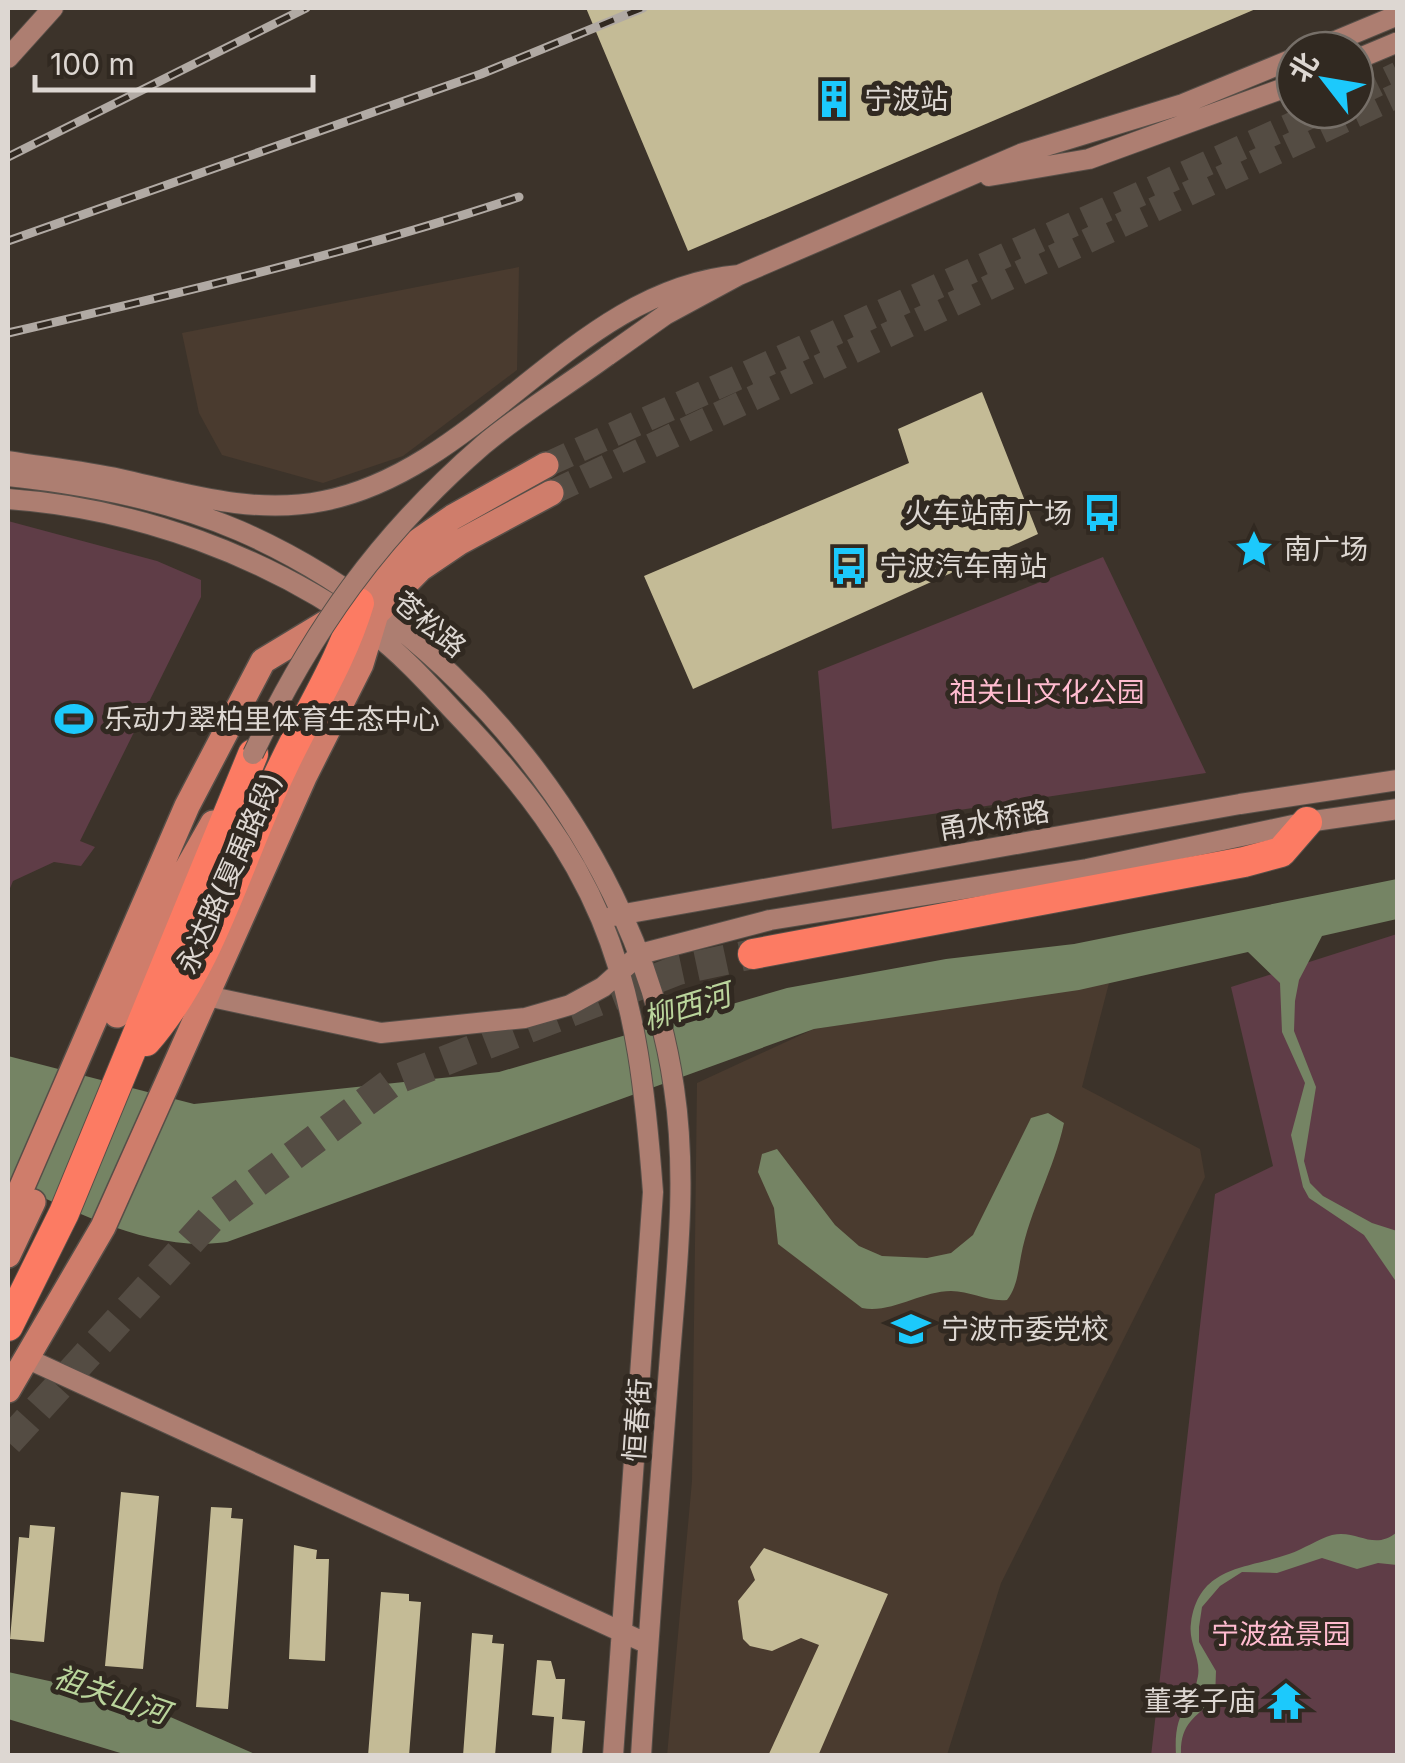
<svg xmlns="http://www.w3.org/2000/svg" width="1405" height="1763" font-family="Inter,'Noto Sans SC',sans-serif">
<rect width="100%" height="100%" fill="#3c332a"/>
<!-- built -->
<path fill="#4a3b2f" d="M519,267L517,370L403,456L323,483L222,455L199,413L182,333Z
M1109,983L1082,1087L1200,1149L1205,1177L1001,1583L947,1755L667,1756L692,1481L697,1083L814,1029Z"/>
<!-- green -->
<path fill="#5f3d47" d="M8,521L157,561L201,580V597L80,841L95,847L81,866L54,862L13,881L8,893Z
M1103,557L1206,773L832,829L818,671Z
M1397,934V1755L1151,1756L1215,1194L1273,1166L1231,987Z"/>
<!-- water -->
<path fill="#758464" d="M1397,879V919L1322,936L1299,980L1295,1001L1294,1031L1316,1087L1304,1161L1310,1183L1323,1196L1372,1223L1397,1231V1283L1364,1235L1309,1198L1303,1187L1291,1135L1305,1083L1282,1032L1280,983L1248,952L1079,990L814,1029L227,1242C150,1253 76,1211 8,1182V1056L194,1104L499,1072L787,988L946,959L1074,944Z
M1048,1113L1064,1123C1054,1170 1030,1209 1021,1256C1018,1272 1017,1287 1007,1300C987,1302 971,1291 951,1291C921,1291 891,1314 862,1308L778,1244L774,1208L758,1172L762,1154L777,1149L835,1225L859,1246L882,1256L927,1258L951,1253L973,1235L1031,1118Z
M1397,1532V1565L1378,1563L1357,1569L1322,1558L1277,1573L1242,1572L1220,1586L1202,1607L1199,1627V1642L1216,1671L1215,1699C1194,1718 1180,1724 1181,1755H1176C1173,1707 1192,1710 1198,1676C1201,1658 1188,1642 1191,1623C1199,1565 1247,1569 1289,1554C1304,1549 1318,1539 1332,1535C1358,1529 1373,1552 1397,1532Z
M8,1672L127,1698L257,1755H127L8,1719Z"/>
<!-- building -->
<path fill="#c4bb96" d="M586,8H1258L688,251Z
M982,392L1038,534L693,689L644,576L909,463L898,429Z
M121,1492L159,1496L143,1669L105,1666Z
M211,1507L232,1508L231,1518L243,1519L228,1709L196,1707Z
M30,1525L55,1527L44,1642L10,1639L19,1537L29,1538Z
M294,1545L317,1550L316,1559H329L325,1661L289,1659Z
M764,1548L888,1594L818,1756H768L819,1645L801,1638L772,1651L750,1646L743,1639L738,1601L755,1580L750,1567Z
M381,1592L409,1594V1601L421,1602L409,1756H368Z
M472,1633L493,1635L492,1643L504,1644L495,1756H463Z
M537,1660L551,1661L556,1679H565L562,1719L585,1721L582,1756H551L554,1717L532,1715Z"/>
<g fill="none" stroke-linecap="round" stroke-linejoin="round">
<!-- primary-tunnel -->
<path stroke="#544c43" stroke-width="25" stroke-dasharray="25 12" stroke-linecap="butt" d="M1355,95L1398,74
M546,465L1324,110
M551,493L1398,95"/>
<!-- highway-tunnel -->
<path stroke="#544c43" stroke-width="30" stroke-dasharray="30 15" stroke-linecap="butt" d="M8,1442L216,1213L395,1080L678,970L753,954"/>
<!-- secondary casing -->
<g stroke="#574f48" stroke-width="22">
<path id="secondary" d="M8,58L53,8
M989,176L1089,159L1295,84
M607,356L665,315L739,275L1023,153L1183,104L1295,58
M8,461C45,467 83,471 120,479C187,494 254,515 323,501C481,470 575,289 739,275
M8,476C84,484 168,500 240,531C457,626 640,852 674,1088C688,1181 676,1275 669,1368C659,1497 649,1626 641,1756
M8,499C136,508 268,556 372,632C408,659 438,695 469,727C523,785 570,845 601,919C637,1005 646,1100 653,1192L613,1756
M613,916L1240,804L1398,780
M207,996L381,1033L525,1018L570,1005L603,987L640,954L770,920L1087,869L1307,822L1398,809
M28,1359L648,1644"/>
</g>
<!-- primary casing -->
<g stroke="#574f48" stroke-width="28">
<path id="primary" d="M117,1015L167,904L213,823
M8,1219L187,806L263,661L359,603L401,553L453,517L546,465
M8,1255L33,1202
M8,1390L103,1227L305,775L361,664L376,614L420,569L460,542L551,493"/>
</g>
<!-- highway casing -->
<g stroke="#574f48" stroke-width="32">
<path id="highway" d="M753,954L1244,862L1281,852L1307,822
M146,1041C212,965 238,859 282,768C308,712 341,663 359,603
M8,1326L64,1213L253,754"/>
</g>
<!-- secondary -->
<use href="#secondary" stroke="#ad7e71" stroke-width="20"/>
<!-- primary -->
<use href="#primary" stroke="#cf7d6b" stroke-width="25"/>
<!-- highway -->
<use href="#highway" stroke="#fc7b63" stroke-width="30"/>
<!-- rail casing -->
<g stroke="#b1aaa4" stroke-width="9">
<path id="rail" d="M8,157L306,8
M8,241L481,74L643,8
M8,333C180,293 351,253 519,197"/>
</g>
<!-- rail -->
<use href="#rail" stroke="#312921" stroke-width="5" stroke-dasharray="15" stroke-linecap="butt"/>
<!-- secondary-bridge casing -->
<g stroke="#574f48" stroke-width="22" stroke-linecap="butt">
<path id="secondary-bridge" d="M1314,50L1398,15
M1355,60L1398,42
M253,754C312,630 379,535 483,445C521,413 566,386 607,356"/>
</g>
<!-- secondary-bridge -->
<use href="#secondary-bridge" stroke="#ad7e71" stroke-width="20"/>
</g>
<!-- icons -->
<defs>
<g id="building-bare" transform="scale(3)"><path d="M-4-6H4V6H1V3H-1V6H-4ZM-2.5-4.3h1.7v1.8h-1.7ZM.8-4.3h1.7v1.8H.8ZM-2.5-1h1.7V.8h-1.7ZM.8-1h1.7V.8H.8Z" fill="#1cc9fc" stroke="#312921" stroke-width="2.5" paint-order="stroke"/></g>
<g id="bus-bare" transform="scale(3)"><path d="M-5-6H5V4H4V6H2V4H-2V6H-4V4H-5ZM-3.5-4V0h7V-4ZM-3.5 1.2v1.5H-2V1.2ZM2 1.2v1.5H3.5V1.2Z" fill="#1cc9fc" stroke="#312921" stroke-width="2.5" paint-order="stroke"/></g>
<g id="sight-bare" transform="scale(3)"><path d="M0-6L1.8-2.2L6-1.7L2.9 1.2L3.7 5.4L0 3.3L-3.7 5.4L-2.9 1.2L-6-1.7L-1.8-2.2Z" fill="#1cc9fc" stroke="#312921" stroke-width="2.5" paint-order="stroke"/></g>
<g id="stadium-bare" transform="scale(3)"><path d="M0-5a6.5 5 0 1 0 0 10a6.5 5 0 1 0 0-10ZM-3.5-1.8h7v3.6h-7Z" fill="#1cc9fc" stroke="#312921" stroke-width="2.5" paint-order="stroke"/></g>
<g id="school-bare" transform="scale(3)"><path d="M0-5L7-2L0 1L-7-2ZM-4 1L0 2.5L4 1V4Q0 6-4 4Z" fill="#1cc9fc" stroke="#312921" stroke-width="2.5" paint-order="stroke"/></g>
<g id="temple-bare" transform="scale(3)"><path d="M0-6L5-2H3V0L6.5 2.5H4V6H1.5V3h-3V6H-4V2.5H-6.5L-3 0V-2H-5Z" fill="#1cc9fc" stroke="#312921" stroke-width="2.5" paint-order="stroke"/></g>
</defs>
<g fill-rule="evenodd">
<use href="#building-bare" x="834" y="99"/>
<use href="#bus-bare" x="1102" y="513"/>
<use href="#sight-bare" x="1254" y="549"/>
<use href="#bus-bare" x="849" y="566"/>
<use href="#stadium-bare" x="74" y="719"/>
<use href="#school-bare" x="911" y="1329"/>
<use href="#temple-bare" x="1286" y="1701"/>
</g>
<g text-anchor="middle" stroke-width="10" stroke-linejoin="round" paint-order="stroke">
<!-- poi labels -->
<g font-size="28" fill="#ddd7d2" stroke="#312921" text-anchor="start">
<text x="864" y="109">宁波站</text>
<text x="1072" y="523" text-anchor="end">火车站南广场</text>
<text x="1284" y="559">南广场</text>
<text x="879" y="576">宁波汽车南站</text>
<text x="104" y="729">乐动力翠柏里体育生态中心</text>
<text x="941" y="1339">宁波市委党校</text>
<text x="1256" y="1711" text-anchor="end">董孝子庙</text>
</g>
<!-- street labels -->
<g font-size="28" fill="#ddd7d2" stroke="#312921">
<text transform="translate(430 624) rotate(40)" y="10">苍松路</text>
<text transform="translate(994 820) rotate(-10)" y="10">甬水桥路</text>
<text transform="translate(229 873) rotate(-66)" y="10">永达路(夏禹路段)</text>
<text transform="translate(637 1420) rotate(-86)" y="10">恒春街</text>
</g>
<!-- park labels -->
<g font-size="28" fill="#ffbbcf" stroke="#312921">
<text x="1047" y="702">祖关山文化公园</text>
<text x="1281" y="1644">宁波盆景园</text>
</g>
<!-- water labels -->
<g font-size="30" font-style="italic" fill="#bad59c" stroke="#312921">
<text transform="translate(687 1007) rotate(-17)" y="10">柳西河</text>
<text transform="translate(111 1695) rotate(19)" y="10">祖关山河</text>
</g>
</g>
<!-- border -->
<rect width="1405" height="1763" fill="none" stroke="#ddd7d2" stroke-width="20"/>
<!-- north arrow -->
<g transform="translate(1325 80) rotate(301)"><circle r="48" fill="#312921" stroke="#766f68" stroke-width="2.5"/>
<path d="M0-8L18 38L0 25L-18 38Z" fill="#1cc9fc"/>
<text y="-15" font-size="28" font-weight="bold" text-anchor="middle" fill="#ddd7d2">北</text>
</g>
<!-- scale -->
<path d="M35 75v15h278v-15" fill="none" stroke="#ddd7d2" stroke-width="5"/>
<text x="50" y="75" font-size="30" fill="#ddd7d2" stroke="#312921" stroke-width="8" paint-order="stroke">100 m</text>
</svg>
